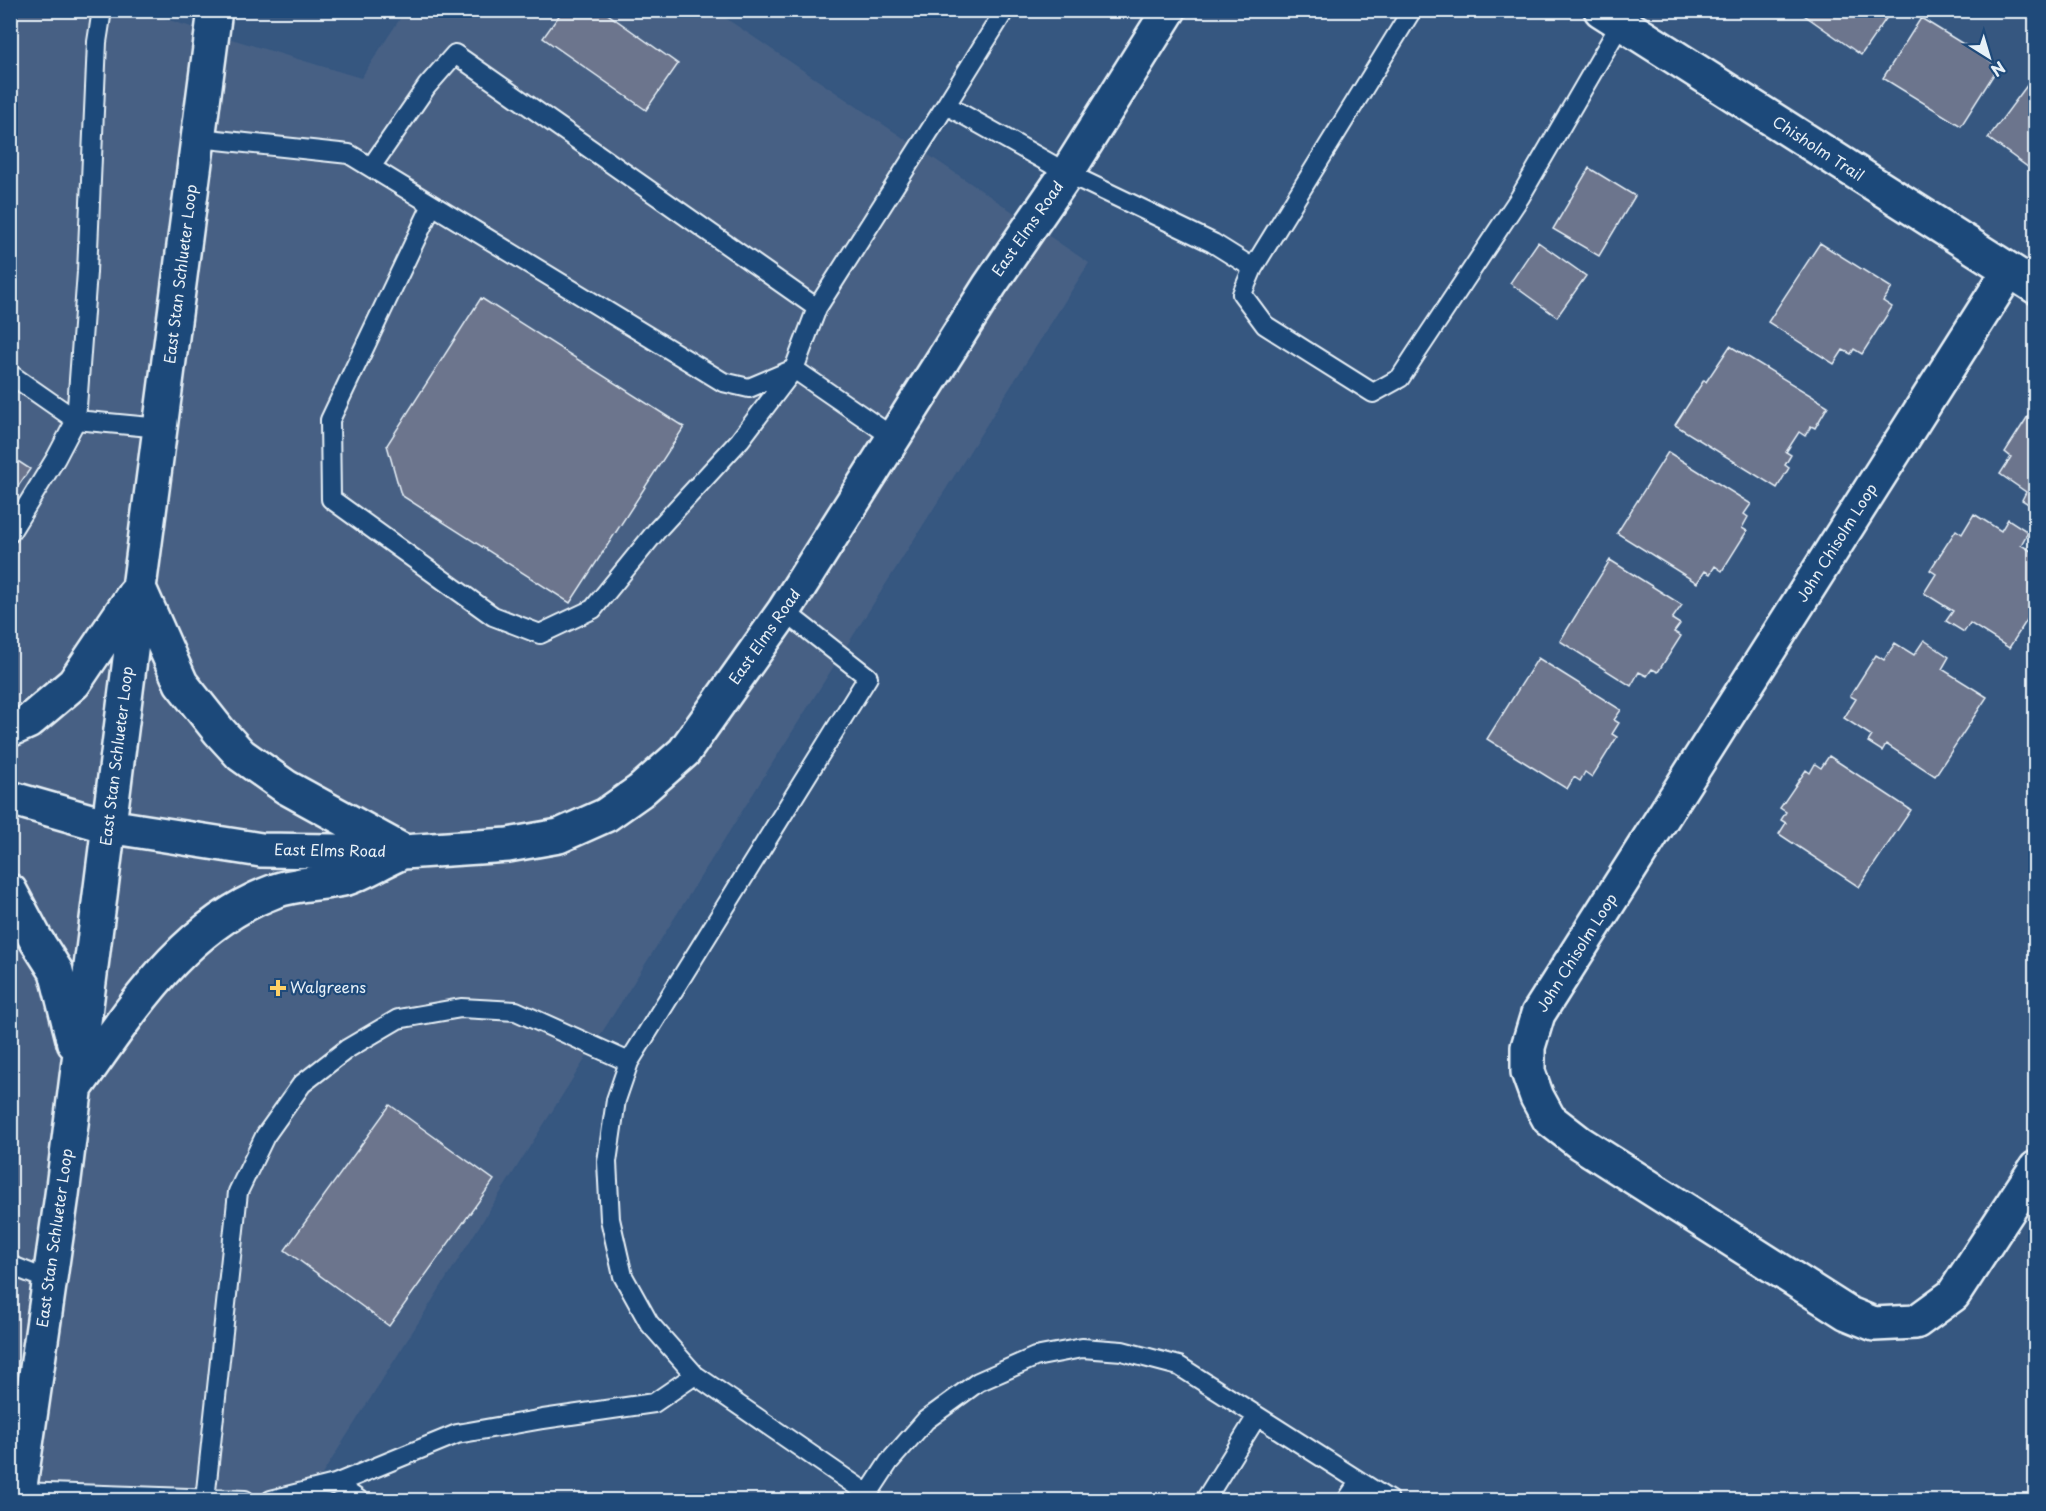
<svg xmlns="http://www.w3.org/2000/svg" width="2046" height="1511" font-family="'Playpen Sans',sans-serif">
<rect width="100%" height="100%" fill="#365780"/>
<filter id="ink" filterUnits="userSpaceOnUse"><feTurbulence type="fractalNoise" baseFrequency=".0167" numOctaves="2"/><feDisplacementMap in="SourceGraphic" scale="12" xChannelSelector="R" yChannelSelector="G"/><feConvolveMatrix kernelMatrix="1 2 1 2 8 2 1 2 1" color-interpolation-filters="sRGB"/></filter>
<g filter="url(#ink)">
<!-- built -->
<path fill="#466084" d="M10,11H152V15L361,78L405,11H715L1089,263L306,1500H11Z"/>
<!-- building -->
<path fill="#6c748d" stroke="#e8f1f8" stroke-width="1.5" d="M563,10H602L678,64L646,110L543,38Z
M1797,10H1892L1861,55Z
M1921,18L1999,66L1961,126L1883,78Z
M2028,84L2036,89V173L1988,138Z
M1589,168L1635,196L1599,256L1553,229Z
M1538,242L1586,276L1557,317L1510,283Z
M1820,243L1892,288L1883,301L1892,307L1862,354L1854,349L1851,354L1843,350L1834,364L1768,322Z
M481,298L684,427L570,603L401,495L387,445Z
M1730,346L1828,406L1815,428L1811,426L1805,436L1799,432L1786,452L1791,455L1785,465L1789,468L1777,488L1675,425L1704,380L1706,382Z
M2030,413L2036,415V509L2022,500L2026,492L2000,474L2011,457L2005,452Z
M1668,452L1751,504L1744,514L1748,517L1742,528L1747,531L1722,571L1715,566L1710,574L1705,571L1697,583L1617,533Z
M10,456L30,469L10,498Z
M1974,514L2001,531L2008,519L2028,532L2021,545L2036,554V606L2009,648L1970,623L1964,632L1946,621L1953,611L1924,593L1936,574L1930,570L1956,530L1962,534Z
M1610,560L1682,605L1672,619L1680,624L1674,632L1681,636L1658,672L1652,669L1647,676L1639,672L1631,686L1560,641Z
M1924,640L1949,657L1942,669L1987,697L1935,776L1886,744L1882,751L1868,742L1872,736L1844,718L1856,699L1850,696L1876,655L1884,660L1895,643L1914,655Z
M1538,658L1621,710L1614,720L1619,723L1612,734L1617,737L1592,777L1585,772L1580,781L1574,777L1567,789L1487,739Z
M1829,756L1911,810L1859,887L1779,834L1786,823L1781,820L1786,812L1780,808L1806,770L1810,773L1815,764L1821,768Z
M390,1105L494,1180L389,1326L285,1250Z"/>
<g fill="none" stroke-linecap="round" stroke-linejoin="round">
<!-- lane casing -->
<g stroke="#e8f1f8" stroke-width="22">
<path id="lane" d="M946,105L1005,10
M199,138L349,154L723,382L749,388L794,369L894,438
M371,167L427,86L455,54L817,308
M432,205L330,420L331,499L493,616L540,634L593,609L658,529L740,440L794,369L817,308L946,105L1067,173L1213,243L1253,268L1242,294L1265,325L1373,393L1400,378L1415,355L1520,197L1621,23
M1253,268L1412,10
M10,374L76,420L161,428
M10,533L56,458L76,420L87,272L97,42L102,10
M784,611L868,677L629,1062L616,1100L607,1162L610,1219L623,1276L649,1323L695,1375L868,1494
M10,1265L50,1281
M335,1484L359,1500
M13,1490L20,1492L245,1500
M205,1500L238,1192L265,1136L302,1084L347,1049L398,1019L461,1008L516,1011L629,1062
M271,1500L335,1484L457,1434L543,1419L654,1403L695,1375
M868,1500V1494L889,1462L926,1420L978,1382L1035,1357L1082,1348L1122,1351L1179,1366L1389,1500
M1205,1500L1257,1416
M1347,1500L1359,1482"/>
</g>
<!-- street casing -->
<g stroke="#e8f1f8" stroke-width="38">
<path id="street" d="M1601,10L2036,287
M2009,271L1538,1014L1528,1047V1072L1537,1097L1549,1119L1580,1143L1847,1313L1874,1324L1916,1322L1953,1295L2036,1168"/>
</g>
<!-- secondary casing -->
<g stroke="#e8f1f8" stroke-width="38">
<path id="secondary" d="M139,588L181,683L219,731L241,755L286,787L399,849
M10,730L28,722L74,683L134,594
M10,798L108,826L261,850L403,852L508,845L559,836L606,815L640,791L684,752L784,611L990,285L1067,173L1169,10
M10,891L35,938L56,971L74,1043
M77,1086C131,1011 183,925 275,891C297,883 323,884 347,878C363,873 380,862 396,855
M18,1500L62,1195L139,588L215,10"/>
</g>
<!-- lane -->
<use href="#lane" stroke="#1f4a7a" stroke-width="18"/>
<!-- street -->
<use href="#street" stroke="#1f4a7a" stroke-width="33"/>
<!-- secondary -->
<use href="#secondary" stroke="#1f4a7a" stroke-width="33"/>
</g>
</g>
<!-- markers -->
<path fill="#ffd166" stroke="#1f4a7a" stroke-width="2" d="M275 979h6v6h6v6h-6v6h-6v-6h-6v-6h6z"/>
<g text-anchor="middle" stroke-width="4.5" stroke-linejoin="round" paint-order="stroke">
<!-- street labels -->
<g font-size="15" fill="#e8f1f8" stroke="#1f4a7a">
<text transform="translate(1818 149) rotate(33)" y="5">Chisholm Trail</text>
<text transform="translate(1028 229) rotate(-55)" y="5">East Elms Road</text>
<text transform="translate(181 274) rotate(-83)" y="5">East Stan Schlueter Loop</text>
<text transform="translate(1837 543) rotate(-58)" y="5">John Chisolm Loop</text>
<text transform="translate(765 637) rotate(-55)" y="5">East Elms Road</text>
<text transform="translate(117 756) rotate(-83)" y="5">East Stan Schlueter Loop</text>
<text transform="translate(330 851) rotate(1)" y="5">East Elms Road</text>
<text transform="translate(1577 953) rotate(-58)" y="5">John Chisolm Loop</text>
<text transform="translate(55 1238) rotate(-82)" y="5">East Stan Schlueter Loop</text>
</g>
<!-- poi labels -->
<g font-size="15" fill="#e8f1f8" stroke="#1f4a7a" text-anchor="start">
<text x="290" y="993">Walgreens</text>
</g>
</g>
<!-- margin -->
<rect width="2046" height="1511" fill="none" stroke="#1f4a7a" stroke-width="36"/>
<rect x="18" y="18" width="2010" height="1475" fill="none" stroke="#e8f1f8" stroke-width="2" filter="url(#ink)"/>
<!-- north arrow -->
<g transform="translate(1989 57) rotate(143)" stroke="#1f4a7a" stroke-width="4.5" paint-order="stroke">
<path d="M0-4.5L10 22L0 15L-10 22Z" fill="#e8f1f8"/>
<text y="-9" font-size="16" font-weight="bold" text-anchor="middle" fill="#e8f1f8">N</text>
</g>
</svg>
